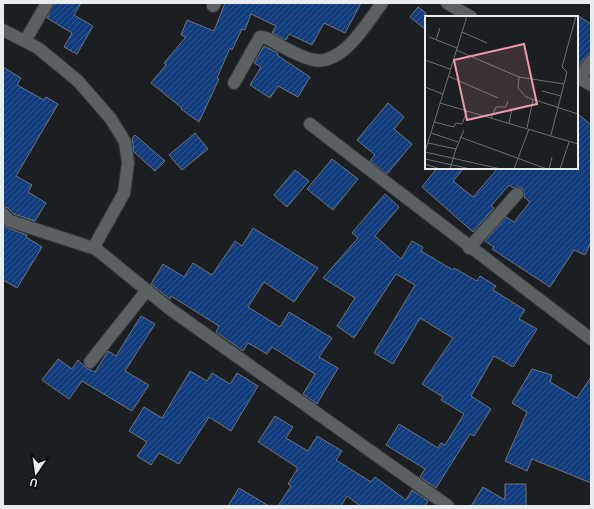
<svg xmlns="http://www.w3.org/2000/svg" width="594" height="509" font-family="'DM Sans',sans-serif">
<defs>
<pattern id="building-hatch" width="6" height="6" patternUnits="userSpaceOnUse"><rect width="6" height="6" fill="#103b7c"/><path d="M-1 1l2-2M0 6l6-6M5 7l2-2" fill="none" stroke="#33588f"/></pattern>
</defs>
<rect width="100%" height="100%" fill="#1b1f22"/>
<!-- building -->
<path fill="url(#building-hatch)" stroke="#707378" d="M54,3H81L74,15L93,26L77,54L64,47L72,33L47,18Z
M225,3H361L345,33L324,23L312,45L289,34L286,40L272,33L276,26L251,14L245,30L242,29L232,50L230,48L217,78L219,79L199,122L181,109L182,108L151,83L166,65L164,63L186,37L181,35L187,20L214,31Z
M418,7L426,13V30L410,17Z
M577,15L591,24V54L585,57L577,70Z
M264,46L278,53L277,55L310,77L298,97L278,86L270,98L250,85L261,67L254,63Z
M3,67L21,78L17,85L44,100L46,97L58,104L16,176L32,185L28,192L46,203L35,221L14,214L8,208L3,207Z
M388,103L404,117L394,129L412,144L387,174L370,161L375,155L357,140Z
M577,113L591,125V242L585,255L574,250L550,287L492,249L494,247L485,241L506,217L514,222L530,202L524,197V192L522,188L518,187L513,188L509,185L491,206L494,208L473,232L422,187L437,168H464L453,181L473,197L498,168H577Z
M195,133L208,149L182,170L169,155Z
M135,135L165,161L155,171L134,152L132,138Z
M332,159L358,179L333,210L307,189Z
M295,170L309,181L287,207L274,195Z
M385,194L399,207L375,236L401,259L412,241L423,247L421,251L453,270L454,268L477,281L480,276L496,286L493,290L525,310L519,319L537,329L513,367L494,356L471,396L491,409L474,436L470,434L436,488L420,477L425,469L386,445L399,424L438,448L441,443L445,445L464,414L441,400L443,397L422,384L453,338L420,318L393,364L374,353L415,285L396,274L354,338L337,326L355,298L323,278L358,238L352,233Z
M3,225L8,228L27,235L26,237L42,247L17,288L3,280Z
M253,228L318,268L294,302L264,282L248,307L280,327L289,312L332,338L319,357L338,368L317,404L303,394L315,374L272,347L267,354L248,343L243,351L216,332L219,326L171,296L170,299L151,284L163,264L184,277L193,263L212,275L235,241L242,246Z
M141,316L155,324L125,371L149,385L132,411L82,381L69,399L42,380L58,359L72,369L78,360L86,368L95,372L108,351L116,356Z
M532,369L552,375L550,382L577,398L591,377V483L532,459L527,471L505,461L527,412L512,403Z
M190,371L207,381L212,373L230,384L237,373L258,386L231,431L209,417L179,464L159,453L151,465L137,456L147,442L129,431L144,407L162,418Z
M275,416L293,427L286,438L308,451L317,436L342,451L336,460L371,482L375,477L406,500L412,490L428,501L425,506H360L347,496L341,506H278L291,486L288,484L298,468L258,442Z
M505,484H526V506H471L483,487L505,500Z
M239,488L269,506H228Z"/>
<g fill="none" stroke-linecap="round" stroke-linejoin="round">
<!-- street casing -->
<g stroke="#383b3d" stroke-width="14">
<path id="street" d="M447,3L471,17
M213,6L215,3
M3,30L38,48L78,81L111,119L125,142L128,163L124,193L96,243V249
M25,41L47,3
M577,77L591,85
M580,79L591,61
M234,83L260,37L266,38C281,45 298,57 314,60C343,65 367,23 382,3
M310,124L591,339
M3,214L10,221L96,249L170,309L448,506
M469,248L517,194
M90,362L147,290"/>
</g>
<!-- street -->
<use href="#street" stroke="#5b6063" stroke-width="12"/>
</g>
<!-- overview -->
<g transform="translate(425 16)">
<rect width="153" height="153" fill="#1b1f22"/>
<path fill="none" stroke="#6d7174" stroke-width="1" d="M37,16L62,27M4,21L32,32M11,24L15,12M31,34L94,61L139,68M0,44L25,53M23,60L73,82M94,61L93,72L101,81L153,98M0,71L18,78M117,75L136,80M15,87L153,128M66,102L71,91H81L83,85M9,106L29,111L31,107L37,108L42,95M84,107L87,93M102,112L108,84M6,117L33,126M126,119L142,56L137,51L151,0M35,121L122,153M3,127L31,133L39,114M0,136L76,153M0,136L42,0M0,143L46,153M0,148L15,153M25,153L31,133M89,153L104,113M124,153L127,141M135,153L144,126"/>
<path fill="#f29aad" fill-opacity="0.15" stroke="#f29aad" stroke-width="2" d="M99,28L112,88L42,104L29,44Z"/>
<rect width="153" height="153" fill="none" stroke="#e9ecee" stroke-width="2"/>
</g>
<!-- border -->
<rect width="594" height="509" fill="none" stroke="#e9ecee" stroke-width="8"/>
<!-- north arrow -->
<g transform="translate(36 473) rotate(193)" stroke="#07090a" stroke-width="3" paint-order="stroke">
<path d="M0-3L7 15L0 10L-7 15Z" fill="#e9ecee"/>
<text y="-6" font-size="11" font-weight="bold" text-anchor="middle" fill="#e9ecee">U</text>
</g>
</svg>
